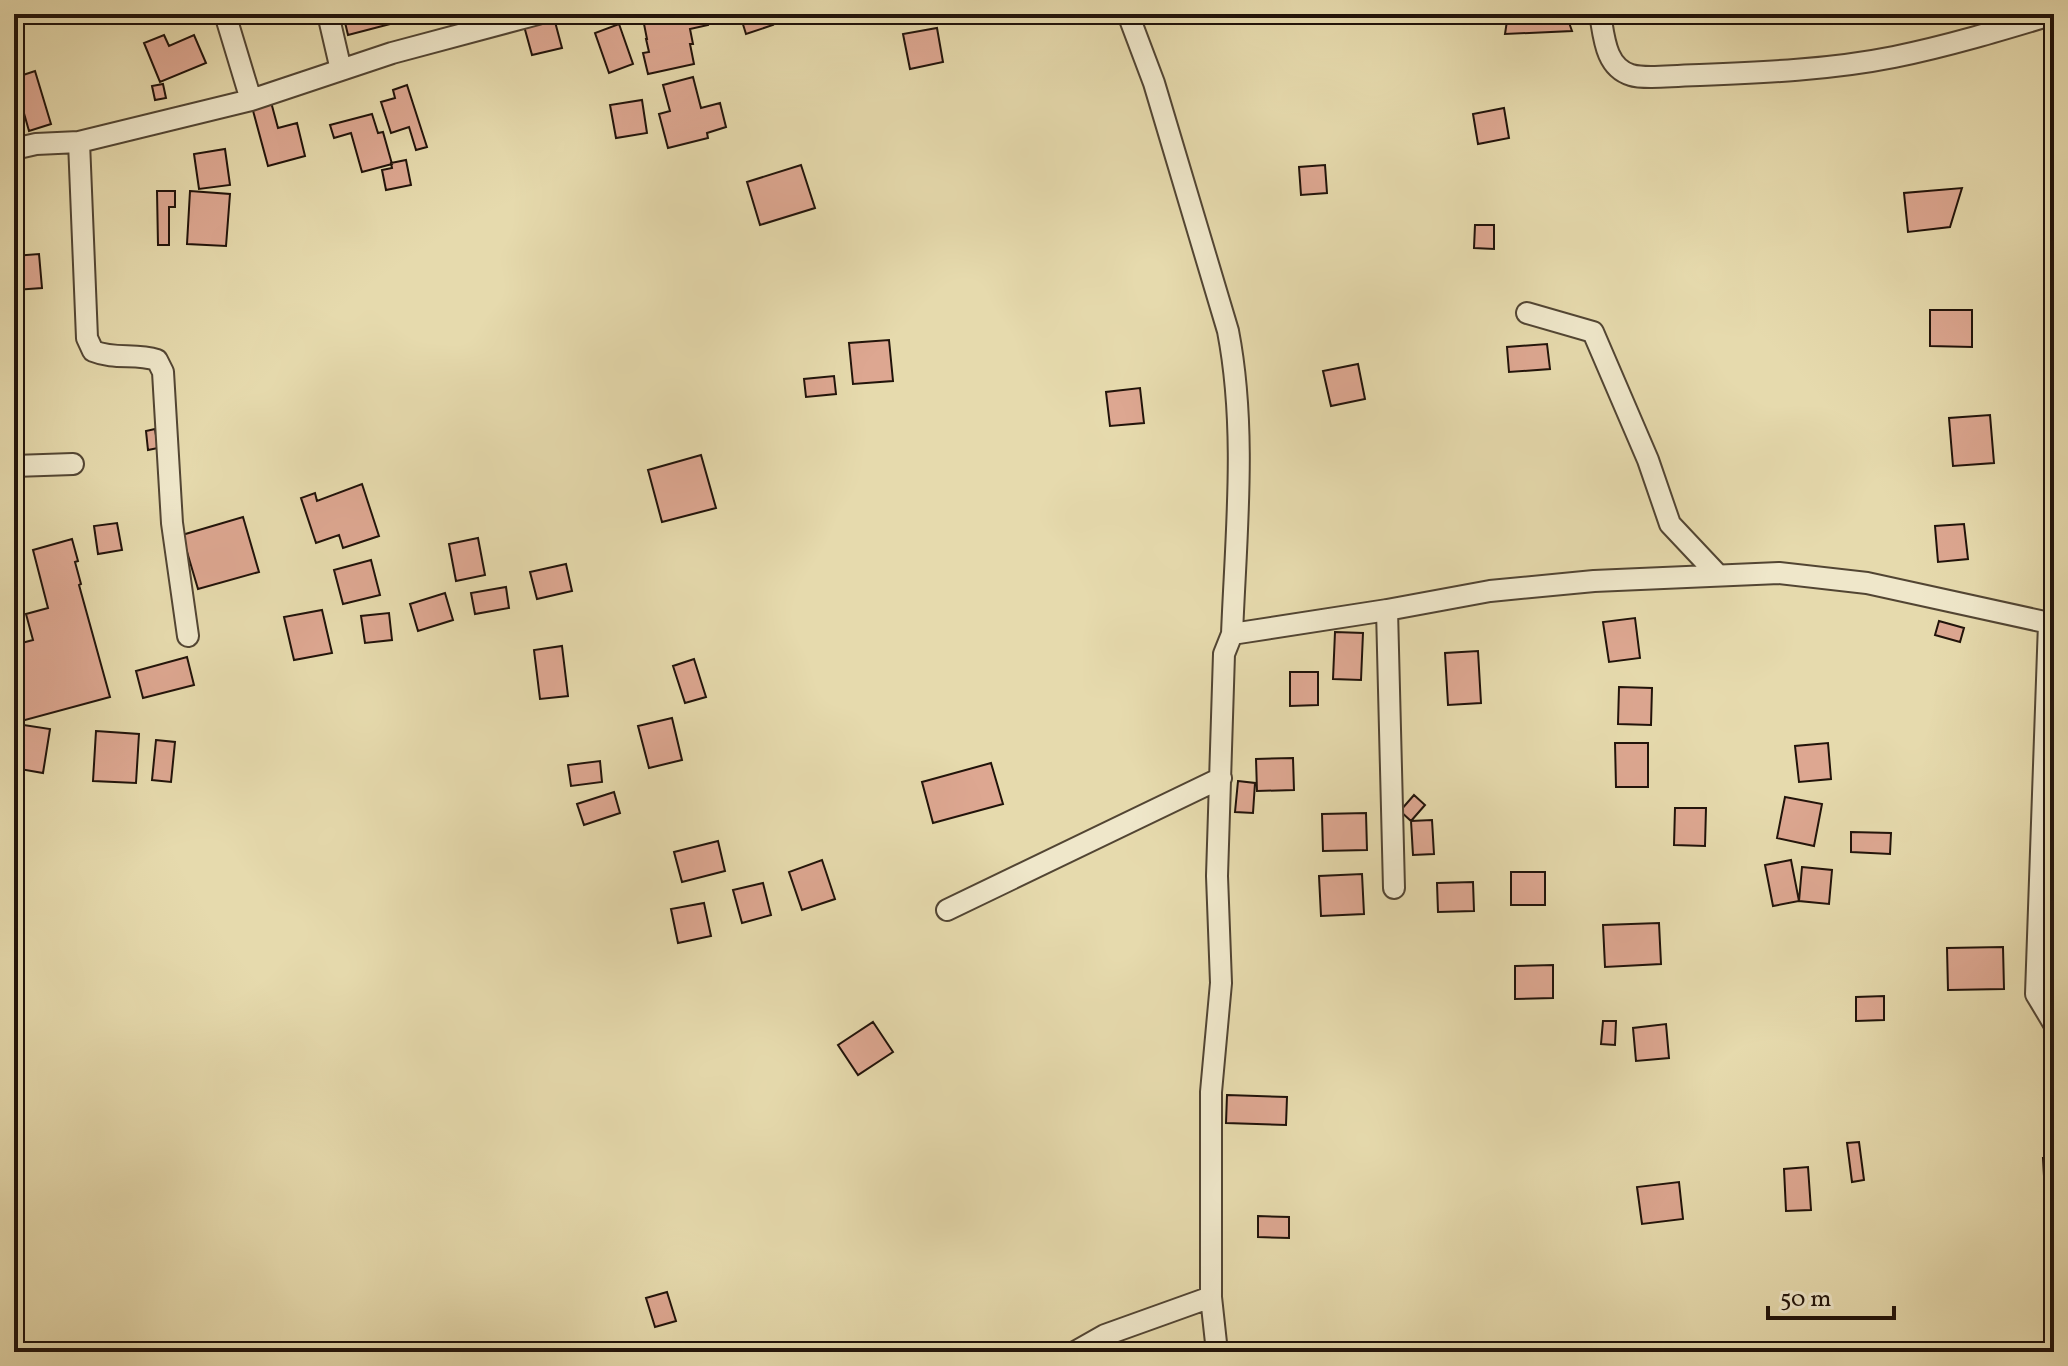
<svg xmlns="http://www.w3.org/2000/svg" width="2068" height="1366" font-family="Vollkorn,serif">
<rect width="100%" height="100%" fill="#e6daad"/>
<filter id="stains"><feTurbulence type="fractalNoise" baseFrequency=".0025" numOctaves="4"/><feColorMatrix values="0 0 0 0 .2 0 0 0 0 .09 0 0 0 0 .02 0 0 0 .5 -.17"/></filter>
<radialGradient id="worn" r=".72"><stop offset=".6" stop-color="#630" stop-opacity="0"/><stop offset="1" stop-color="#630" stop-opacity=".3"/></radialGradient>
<!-- building -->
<path fill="#dda791" stroke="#21130a" stroke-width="2" d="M343,14H392L394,23L348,35Z
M453,14H481L482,18L458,27Z
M642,14H706L708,25L690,29L693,44H690L694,64L648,74L643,53L649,52L646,39H647Z
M753,14H769L773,25L746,34L741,18Z
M1508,14H1566L1572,31L1505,34Z
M554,18L562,48L532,55L524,26Z
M619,24L633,64L609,73L595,33Z
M937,28L943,62L910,69L903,34Z
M164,35L169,46L194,35L206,63L160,82L144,43Z
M35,71L51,124L29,131L14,78Z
M693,77L701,108L720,103L726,127L707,133L708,138L668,148L659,114L670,111L663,85Z
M163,84L166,98L155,100L152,86Z
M407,85L427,147L416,150L409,127L391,133L381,102L395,98L393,90Z
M642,100L647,133L616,138L610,105Z
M271,102L278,128L297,123L305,156L268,166L252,107Z
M1504,108L1509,138L1478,144L1473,114Z
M372,114L378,133L383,132L392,164L362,172L351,133L334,138L330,125Z
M225,149L230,185L199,189L194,154Z
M406,160L411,185L386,190L382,170L392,168L391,163Z
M801,165L815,208L760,225L747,182Z
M1325,165L1327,193L1301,195L1299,167Z
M1962,188L1950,227L1908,232L1904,193Z
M157,191H175V207H169V245H158Z
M190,191L230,194L226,246L187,244Z
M1475,225H1494V249L1474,248Z
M39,254L42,288L15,290L14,256Z
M1930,310H1972V347L1930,346Z
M889,340L893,381L853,384L849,343Z
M1547,344L1550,369L1509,372L1507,347Z
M1358,364L1365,399L1331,406L1323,371Z
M834,376L836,394L806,397L804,379Z
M1140,388L1144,423L1110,426L1106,392Z
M1990,415L1994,463L1953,466L1949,418Z
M155,429L158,448L148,450L146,431Z
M701,455L716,508L662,522L648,470Z
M362,484L379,536L343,548L339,535L316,543L301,498L315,493L317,501Z
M243,517L259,572L198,589L182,535Z
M117,523L122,550L98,554L94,526Z
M1964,524L1968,559L1938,562L1935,526Z
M478,538L485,575L456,581L449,544Z
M72,539L78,561L75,562L81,584L79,585L110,697L14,723V645L33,640L26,614L48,608L33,550Z
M371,560L380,595L343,604L334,570Z
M566,564L572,591L537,599L530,572Z
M506,587L509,608L475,614L471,593Z
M445,593L453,620L418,631L410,604Z
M322,610L332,653L294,660L284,617Z
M389,613L392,640L365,643L361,616Z
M1635,618L1640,658L1609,662L1603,622Z
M1939,621L1964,628L1960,642L1935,635Z
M1335,632L1363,633L1361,680L1333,679Z
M562,646L568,696L540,699L534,650Z
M1478,651L1481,703L1448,705L1445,653Z
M187,657L194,685L143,698L136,671Z
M694,659L706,697L685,703L673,666Z
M1290,672H1318V705L1290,706Z
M1619,687L1652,688L1651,725L1618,724Z
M672,718L682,760L649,768L638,726Z
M17,724L50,729L43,773L14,768V741Z
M96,731L139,734L136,783L93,781Z
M156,740L175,742L171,782L152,780Z
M1615,743H1648V787H1616Z
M1828,743L1831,779L1799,782L1795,746Z
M1293,758L1294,790L1257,791L1256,759Z
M600,761L602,782L571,786L568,765Z
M991,763L1003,804L933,823L922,782Z
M1238,781L1255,783L1253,813L1235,812Z
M614,792L620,813L584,825L577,804Z
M1414,795L1425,805L1411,821L1400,811Z
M1785,797L1822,804L1814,846L1777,838Z
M1675,808H1706L1705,846L1674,845Z
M1366,813L1367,850L1323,851L1322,814Z
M1432,820L1434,854L1413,855L1411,821Z
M1851,832L1891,833L1890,854L1851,852Z
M718,841L725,871L682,882L674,852Z
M822,860L835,899L802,910L789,872Z
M1791,860L1799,901L1773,906L1765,865Z
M1802,867L1832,870L1829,904L1799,901Z
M1511,872H1545V905H1511Z
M1362,874L1364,914L1321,916L1319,876Z
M1473,882L1474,911L1438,912L1437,883Z
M763,883L771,915L742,923L733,890Z
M704,903L711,936L678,943L671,909Z
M1659,923L1661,964L1605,967L1603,925Z
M2003,947L2004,989L1948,990L1947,948Z
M1553,965V998L1515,999V966Z
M1884,996V1020L1856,1021V997Z
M1603,1021H1616L1615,1045L1601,1044Z
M873,1022L893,1052L858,1075L838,1045Z
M1666,1024L1669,1058L1636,1061L1633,1028Z
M1227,1095L1287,1097L1286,1125L1226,1123Z
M1859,1142L1864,1180L1852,1182L1847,1143Z
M2043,1158H2054V1193L2045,1194Z
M1808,1167L1811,1210L1786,1211L1784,1169Z
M1679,1182L1683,1219L1642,1224L1637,1187Z
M1258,1216L1289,1217V1238L1258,1237Z
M667,1292L676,1321L655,1327L646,1298Z"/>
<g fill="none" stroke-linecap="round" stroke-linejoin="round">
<!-- street casing -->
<g stroke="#524533" stroke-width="24">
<path id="street" d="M225,14L251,100
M328,14L341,70
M1128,14L1154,83L1228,331C1247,429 1236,534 1232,634L1224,654L1217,876L1221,983L1211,1092V1297L1217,1352
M1600,14C1604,36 1605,67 1631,75C1637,77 1645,77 1651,77C1732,73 1814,73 1894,57C1948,46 2001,30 2054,14
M79,142L87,338L93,351C115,360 135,353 157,360L163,372L172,523L188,636
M14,149L36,144L79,142L251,100L392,53L538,14
M1527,313L1593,332L1648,460L1670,524L1718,575
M14,466L73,464
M1387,610L1394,888
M2049,623L2036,994L2054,1024
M1232,634L1387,610L1490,591L1594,581L1779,573L1867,583L2054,624
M947,910L1221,778
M1075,1352L1105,1335L1211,1297"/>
</g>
<!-- street -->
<use href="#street" stroke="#efe7ca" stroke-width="20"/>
</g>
<!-- margin -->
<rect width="2068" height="1366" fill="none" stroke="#e6daad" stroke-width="48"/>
<rect x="16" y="16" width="2036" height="1334" fill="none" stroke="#21130a" stroke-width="4"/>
<rect x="24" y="24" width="2020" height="1318" fill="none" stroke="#21130a" stroke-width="2"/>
<!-- scale -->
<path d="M1768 1306v12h126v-12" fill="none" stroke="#21130a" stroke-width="4"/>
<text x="1780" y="1306" font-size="24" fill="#21130a" stroke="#efe7ca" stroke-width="6" paint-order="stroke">50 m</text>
<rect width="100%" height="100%" filter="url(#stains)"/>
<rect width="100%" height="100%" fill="url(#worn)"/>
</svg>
